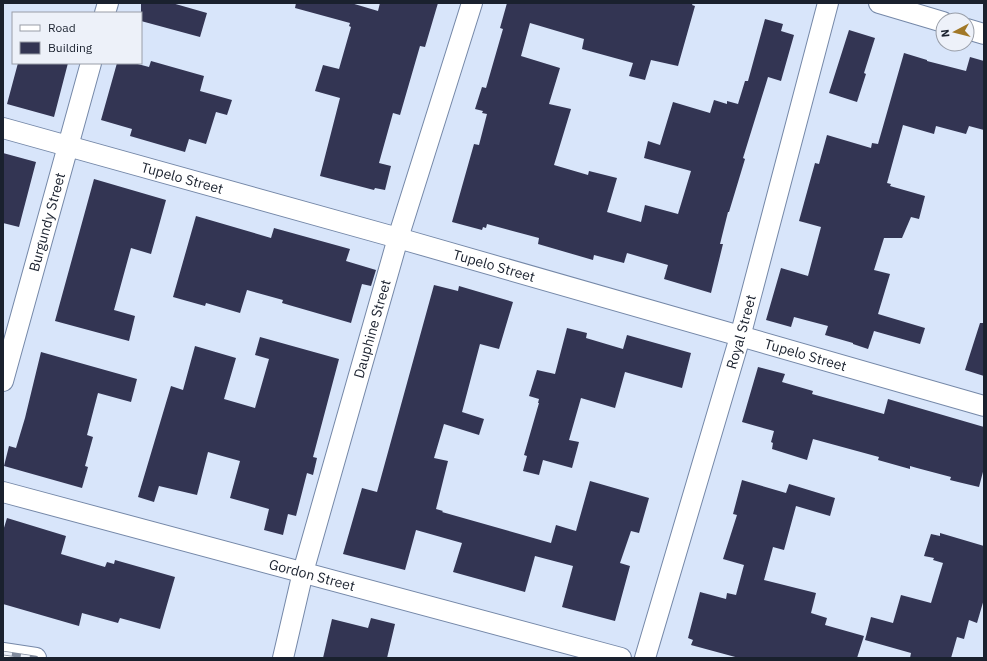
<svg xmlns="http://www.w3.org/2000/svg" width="987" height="661" font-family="'IBM Plex Sans',sans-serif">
<rect width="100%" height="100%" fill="#d8e5fa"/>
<!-- building -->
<path fill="#333553" d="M141,3H172L207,13L200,37L141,21Z
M296,3H351L378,11L380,3H438L425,47L420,46L400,115L393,113L379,163L391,166L385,190L375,188L374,190L320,176L340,98L315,91L323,65L339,69L351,27L349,26L350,23L295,8Z
M507,3H693L692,5L695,6L678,66L651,60L645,80L629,76L633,63L582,49L584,39L530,23L521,56L560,68L549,104L571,109L554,165L588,175L589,171L617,178L607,212L641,222L645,205L678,214L691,171L644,158L648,141L660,145L673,102L710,113L714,100L727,104V101L738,104L745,81H748L765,19L783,24L781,31L794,35L781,81L768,77L743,158L745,159L729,212H728L720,244H723L711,293L664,279L668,265L627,253L624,263L594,255L593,260L538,244L539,238L487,224L486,228L483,227L482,230L452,222L474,144L479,145L487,114L482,113L483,111L475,109L482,87L486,88L503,29L500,28Z
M849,30L875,38L864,73L866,74L857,102L829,93Z
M904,53L927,60V61L966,71L970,57L984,61V130L969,126L966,134L936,126L934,134L903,125L887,183L891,184L890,186L925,196L919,219L911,217L902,238H884L874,270L890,274L878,314L925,328L920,344L874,331L868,349L853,344V343L825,335L828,326L794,317L791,327L766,320L781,268L808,276L821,227L799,221L815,163L819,164L827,135L871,148L872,143L878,144Z
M151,61L204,76L200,91L232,100L227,115L216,112L206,144L189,139L185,152L130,136L132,129L101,120L117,63H134L149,67Z
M18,63H68L54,117L7,104Z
M3,153L36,162L19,227L3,223Z
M94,179L166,200L151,254L131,248L114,310L135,316L129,341L55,321Z
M196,216L271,238L274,228L350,249L346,261L376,270L371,286L362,284L351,323L282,303L283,300L247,290L240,313L206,303L205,306L173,297Z
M434,285L458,291L459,286L513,302L499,349L480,344L462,412L484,419L479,435L444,424L434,458L448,461L436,509L443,511L442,512L551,543L556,525L576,531L590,481L649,498L639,533L631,531L620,563L630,566L615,621L562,607L573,566L535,556L525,592L453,572L462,543L416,530L405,570L343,554L362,488L377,492Z
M980,323H984V376L965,370Z
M567,328L587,333L586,338L623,349L627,335L691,353L682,388L625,372L615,408L581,398L569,440L579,442L572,468L543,460L539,475L523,471L527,456L524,455L539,403H538L539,399L529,396L537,370L555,374Z
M260,337L339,359L313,457L317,458L313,475L307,473L296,516L288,514L283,535L264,530L269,509L230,498L240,461L208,452L197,495L159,486L154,502L138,497L171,386L183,390L195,346L236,358L224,399L255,408L269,359L255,355Z
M41,352L137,379L131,402L98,393L87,435L93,437L85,466L88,467L82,488L4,466L9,446L16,448L25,418Z
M758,367L785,374L782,382L813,391L812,394L884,414L888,399L984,427V468L979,487L958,482L950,480L951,477L917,468L910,466V469L878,460L879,457L813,439L807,460L772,449L773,443L771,442L774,431L742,422Z
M742,480L786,493L789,484L835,498L830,516L796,506L784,550L773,547L764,580L816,593L811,613L827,618L825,625L864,636L857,658H739L691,645L693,640L688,638L700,592L726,599L727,593L736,595L744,565L723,559L737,515L733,514Z
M7,518L66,536L61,554L105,567L107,562L114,564L115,560L175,577L160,629L120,618L118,623L82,613L79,626L3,604V531Z
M940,533L984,546V599L977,623L969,620L964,639L957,637L951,658H910L911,653L865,640L871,617L893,623L901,595L931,603L943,563L933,560L934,558L924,556L931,534L940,536Z
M371,618L395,624L387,658H323L332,619L368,628Z"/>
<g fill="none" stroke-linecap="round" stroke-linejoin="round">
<!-- minor casing -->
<g stroke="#7588a8" stroke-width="22">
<g id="minor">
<path d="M879,3L943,22"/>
<path d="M105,13L108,3"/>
<path d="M967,29L984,34"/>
<path id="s1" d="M3,128L398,238L984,406"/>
<path id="s2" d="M3,381L91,63"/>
<path id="s3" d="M3,492L621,658"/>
<path d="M3,653L36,658"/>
<path id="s4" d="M283,658L303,572L398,238L472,3"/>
<path id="s5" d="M645,658L740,337L828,3"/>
</g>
</g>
<!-- minor -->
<use href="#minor" stroke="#fff" stroke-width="20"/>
<!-- rail casing -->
<g stroke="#818b9d" stroke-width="4.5">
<path id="rail" d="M3,653L36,658"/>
</g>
<!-- rail -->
<use href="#rail" stroke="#edf1f9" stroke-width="3" stroke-dasharray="9" stroke-linecap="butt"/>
</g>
<g text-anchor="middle" stroke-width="4" stroke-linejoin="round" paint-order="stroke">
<!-- street labels -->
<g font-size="14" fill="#1a212e" stroke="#edf1f9">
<text dy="5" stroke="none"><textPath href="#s1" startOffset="186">Tupelo Street</textPath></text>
<text dy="5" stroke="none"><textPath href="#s2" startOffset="165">Burgundy Street</textPath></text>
<text dy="5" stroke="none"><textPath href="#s1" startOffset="510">Tupelo Street</textPath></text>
<text dy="5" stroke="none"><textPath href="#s4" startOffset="341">Dauphine Street</textPath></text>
<text dy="5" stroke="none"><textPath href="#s5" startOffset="340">Royal Street</textPath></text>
<text dy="5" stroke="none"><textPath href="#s1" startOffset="834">Tupelo Street</textPath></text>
<text dy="5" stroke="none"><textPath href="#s3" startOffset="320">Gordon Street</textPath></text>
</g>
</g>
<!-- border -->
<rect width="987" height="661" fill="none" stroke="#1a212e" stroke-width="8"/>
<!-- legend -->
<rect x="12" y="12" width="130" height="52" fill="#edf1f9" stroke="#999ea8"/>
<rect x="20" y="25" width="20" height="6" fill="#ffffff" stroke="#999ea8"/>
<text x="48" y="32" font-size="12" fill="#1a212e">Road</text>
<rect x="20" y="42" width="20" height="12" fill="#333553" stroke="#999ea8"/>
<text x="48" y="52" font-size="12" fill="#1a212e">Building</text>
<!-- north arrow -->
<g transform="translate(955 32) rotate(263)"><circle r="19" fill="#edf1f9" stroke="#999ea8"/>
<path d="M0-3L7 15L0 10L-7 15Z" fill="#a17827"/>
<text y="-6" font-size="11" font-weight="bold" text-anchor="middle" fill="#1a212e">N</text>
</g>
</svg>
